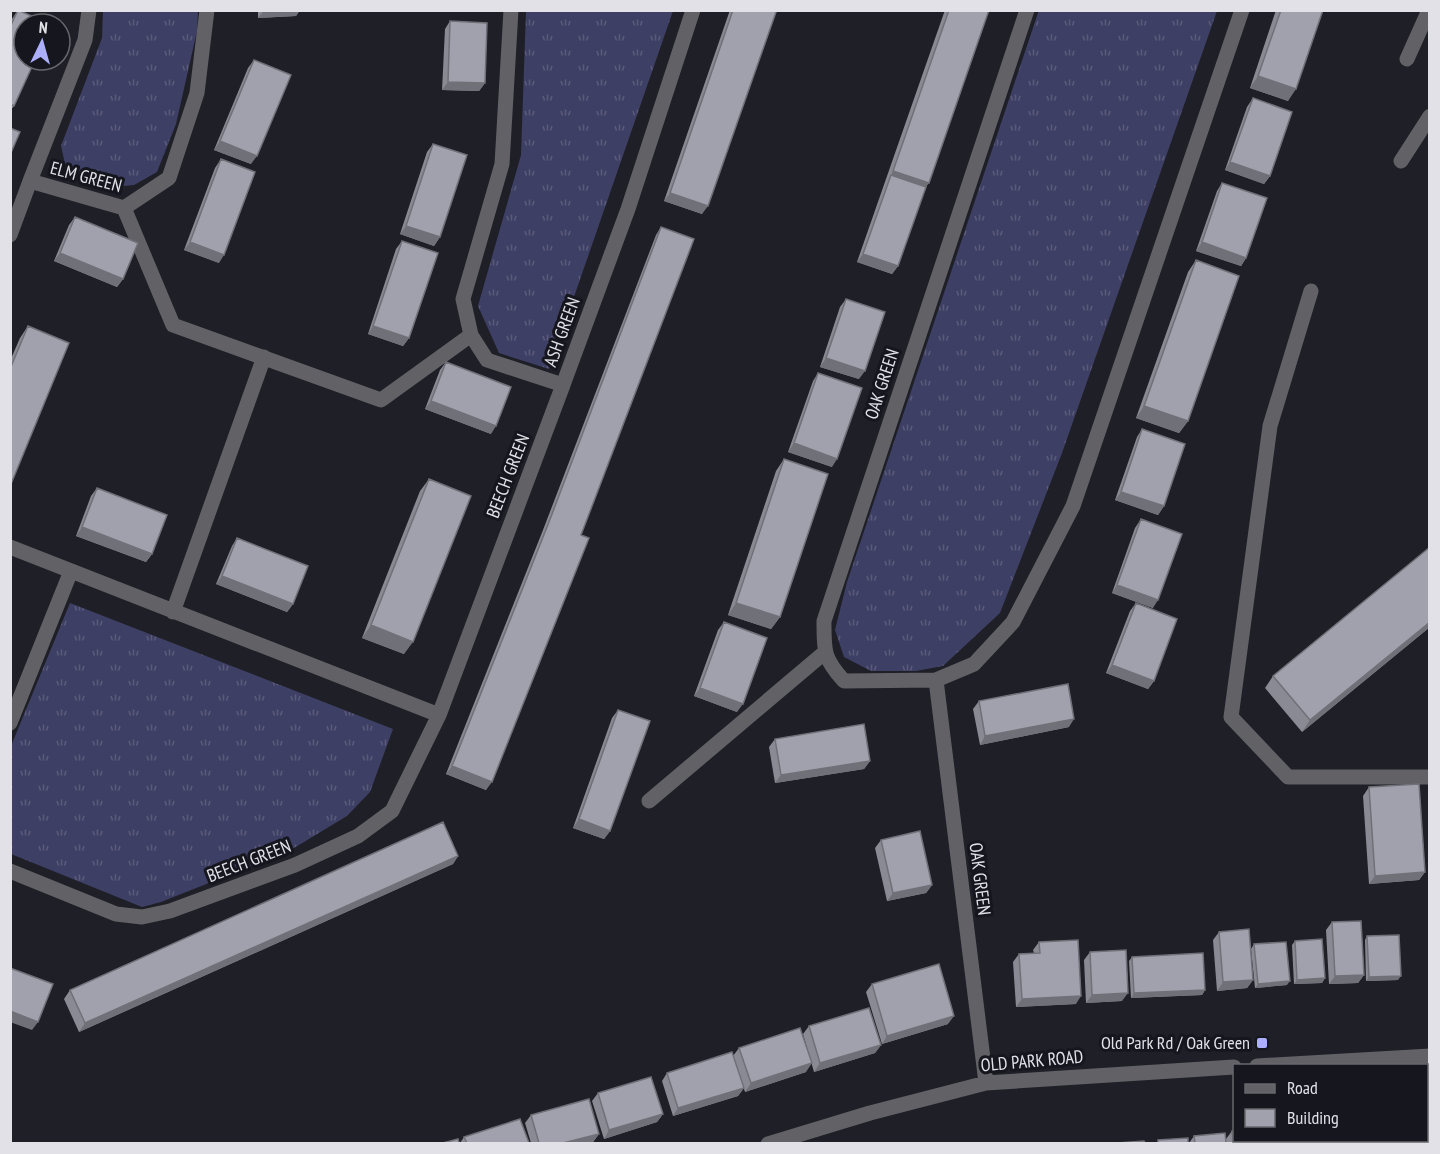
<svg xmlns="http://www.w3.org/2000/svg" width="1440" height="1154" font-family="'PT Sans Narrow',sans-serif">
<defs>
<pattern id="grass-tufts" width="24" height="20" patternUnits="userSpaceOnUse" patternTransform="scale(1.5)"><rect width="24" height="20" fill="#3e3f64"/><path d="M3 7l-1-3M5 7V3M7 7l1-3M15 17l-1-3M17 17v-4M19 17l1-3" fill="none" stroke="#5a5a7a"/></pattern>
</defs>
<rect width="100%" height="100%" fill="#1e1f27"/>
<!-- grass -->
<path fill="url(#grass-tufts)" d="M1039,10L1217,11L1062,453L1000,613L943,666L916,671H871L844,657L835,630L847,582Z
M103,11H198L197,31L176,124L157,172L134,185L102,188L66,168L61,146L102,38Z
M526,11H673L549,369L499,353L478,306L521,155Z
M70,603L393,729L370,792L347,816L289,851L161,902L142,907L11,854V746Z"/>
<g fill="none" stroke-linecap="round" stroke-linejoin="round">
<!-- minor -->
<path stroke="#616166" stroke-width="15" d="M89,10L85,40L30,181L124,208L169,178L197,93L207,10
M511,10L502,164L463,299L471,335L487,360L563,385L628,209L693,10
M1407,59L1429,10
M1401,161L1430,116
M124,208L173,325L381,400L471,335
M10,235L30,181
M1311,291L1270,426L1231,717L1288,777H1430
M10,547L439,715
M173,612L264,357
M936,680L844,681C823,658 824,651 824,621L1027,10
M10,723L71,571
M649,801L824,653
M10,871L116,914L142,917L170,911L295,865L358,836L392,811L439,715L563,385
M1257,1066L1430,1056
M986,1083L936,680L974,664L1013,622L1073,506L1242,10
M768,1144L870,1113L986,1083L1234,1067"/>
</g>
<!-- wall -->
<path fill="#8a8a94" d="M18,10L14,106L10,111V22Z
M258,10H300L296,16L258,18Z
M730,10H776L702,214L664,201Z
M945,10H989L898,266L892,274L857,262Z
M1276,10H1323L1288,101L1250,88Z
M450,21L485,83L479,91L442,90L445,29Z
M254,60L251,164L214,150L248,68Z
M1253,98L1270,176L1264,184L1225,170L1247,107Z
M433,144L440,237L434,246L400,234L427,152Z
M221,159L219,263L184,250L215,168Z
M1222,183L1246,258L1241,266L1196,251L1217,191Z
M75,217L123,279L117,287L54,261L69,225Z
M661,227L581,535L486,790L446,774L543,530L656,235Z
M402,241L409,338L403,346L368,334L396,249Z
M1196,260L1188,421L1179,433L1136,418L1188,272Z
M846,299L859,379L820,367L840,307Z
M28,326L10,484V361L20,338Z
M446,362L491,434L425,409L440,370Z
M818,373L832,467L788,452L813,381Z
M1142,429L1164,506L1158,515L1115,500L1137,437Z
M784,459L780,617L771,629L728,615L776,471Z
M429,479L404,654L362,638L420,491Z
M97,488L152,554L146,562L76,536L91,496Z
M1141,519L1153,608L1112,593L1135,528Z
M237,538L293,604L287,612L216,584L232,546Z
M1430,547V627L1302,732L1265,688L1273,676Z
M1136,603L1154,681L1148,689L1106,673L1130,611Z
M724,622L737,712L694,696L718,630Z
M979,701L1069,727L980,745L973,709Z
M618,710L610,831L604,839L573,828L612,718Z
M775,739L870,761L864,769L775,783L769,747Z
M1369,787L1425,872L1419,880L1369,884L1363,796Z
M881,840L932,885L926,893L887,901L875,848Z
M458,856L453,864L79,1032L64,999L70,990Z
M1332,922L1364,975L1358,983L1329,984L1326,930Z
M1219,932L1253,980L1247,988L1217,991L1213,940Z
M1367,936L1398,980L1366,981L1365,940Z
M1295,941L1325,978L1322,983L1294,984L1292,945Z
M1039,942L1076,1004L1016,1007L1013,962L1019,954L1034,953L1033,950Z
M1254,944L1287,985L1255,988L1251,949Z
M1090,952L1122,1001L1086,1003L1084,960Z
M1132,957L1205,990L1202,995L1131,998L1129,961Z
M872,984L948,1024L882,1044L866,992Z
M809,1026L881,1045L875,1053L814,1072L803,1034Z
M739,1048L806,1072L745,1092L737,1068L744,1088L738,1096L673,1116L662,1081L667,1073L733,1056Z
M598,1093L663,1114L657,1122L604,1139L592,1101Z
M531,1115L599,1134L593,1142L587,1143H531L525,1123Z
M1232,1131L1234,1140H1338V1143H1226V1139Z
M1194,1136L1226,1143H1189Z
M464,1137L529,1143H460Z
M1341,1140H1407V1143H1341Z"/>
<!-- shaded-wall -->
<path fill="#707178" d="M264,10H300L296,16L258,18Z
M1258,76L1296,89L1288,101L1250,88Z
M448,82L485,83L479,91L442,90Z
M220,141L257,156L251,164L214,150Z
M1230,162L1270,176L1264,184L1225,170Z
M893,171L929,183L920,195L891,175Z
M670,193L708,206L702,214L664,201Z
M406,226L440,237L434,246L400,234Z
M190,242L224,255L219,263L184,250Z
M1202,242L1246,258L1241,266L1196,251Z
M60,253L123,279L117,287L54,261Z
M863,254L898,266L892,274L857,262Z
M373,326L409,338L403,346L368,334Z
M826,358L865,371L859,379L820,367Z
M431,401L496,426L491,434L425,409Z
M1144,406L1188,421L1179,433L1136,418Z
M794,443L837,459L832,467L788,452Z
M1121,492L1164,506L1158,515L1115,500Z
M82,527L152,554L146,562L76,536Z
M222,576L293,604L287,612L216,584Z
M1117,585L1158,600L1153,608L1112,593Z
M736,603L780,617L771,629L728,615Z
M1430,622V627L1302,732L1310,720Z
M371,625L413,642L404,654L362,638Z
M1112,665L1154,681L1148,689L1106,673Z
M700,688L743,704L737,712L694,696Z
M1074,719L1069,727L980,745L985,736Z
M870,761L864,769L775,783L781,775Z
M452,766L492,782L486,790L446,774Z
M579,819L610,831L604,839L573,828Z
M458,856L453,864L79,1032L85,1023Z
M1425,872L1419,880L1369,884L1375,876Z
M932,885L926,893L887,901L893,893Z
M1364,975L1358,983L1329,984L1335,976Z
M1401,976L1398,980L1366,981L1369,977Z
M1325,978L1322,983L1294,984L1297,980Z
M1253,980L1247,988L1217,991L1223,982Z
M1290,981L1287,985L1255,988L1258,984Z
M1205,990L1202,995L1131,998L1134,993Z
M1128,993L1122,1001L1086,1003L1092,995Z
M1081,996L1076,1004L1016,1007L1022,999Z
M10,1011L38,1022L32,1030L10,1022Z
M954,1016L948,1024L882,1044L887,1036Z
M881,1045L875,1053L814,1072L820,1063Z
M812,1063L806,1072L745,1092L751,1083Z
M744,1088L738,1096L673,1116L678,1108Z
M663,1114L657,1122L604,1139L609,1130Z
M599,1134L593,1142L587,1143H563Z"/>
<!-- building -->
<path fill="#a0a1ac" stroke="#707178" stroke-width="1.5" d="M18,10L49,24H24V60H35L14,106L10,104V27Z
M733,10H773L776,12L708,206L670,193Z
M949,10H989L929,183L893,171Z
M1281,10H1323L1296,89L1258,76Z
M450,21L487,23L485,83L448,82Z
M254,60L291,75L257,156L220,141Z
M1253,98L1292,112L1270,176L1230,162Z
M10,128L20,132L10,155Z
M433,144L467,155L440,237L406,226Z
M221,159L255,172L224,255L190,242Z
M891,175L926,187L898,266L863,254Z
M1222,183L1267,198L1246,258L1202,242Z
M75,217L138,243L123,279L60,253Z
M661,227L694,239L581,535L589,538L492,782L452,766L549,522Z
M402,241L438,253L409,338L373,326Z
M1196,260L1239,276L1188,421L1144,406Z
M846,299L885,312L865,371L826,358Z
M28,326L69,343L11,484L10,369Z
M446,362L511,387L496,426L431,401Z
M818,373L862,388L837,459L794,443Z
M1142,429L1185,444L1164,506L1121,492Z
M784,459L828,474L780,617L736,603Z
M429,479L471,496L413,642L371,625Z
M97,488L167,515L152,554L82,527Z
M1141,519L1182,534L1158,600L1117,585Z
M237,538L308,566L293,604L222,576Z
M1430,547V622L1310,720L1273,676Z
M1136,603L1177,619L1154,681L1112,665Z
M724,622L767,638L743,704L700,688Z
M1068,684L1074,719L985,736L979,701Z
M618,710L650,721L610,831L579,819Z
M864,724L870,761L781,775L775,739Z
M1419,784L1425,872L1375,876L1369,787Z
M443,822L458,856L85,1023L70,990Z
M920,831L932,885L893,893L881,840Z
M1361,921L1364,975L1335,976L1332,922Z
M1249,929L1253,980L1223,982L1219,932Z
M1399,935L1401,976L1369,977L1367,936Z
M1322,939L1325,978L1297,980L1295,941Z
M1078,940L1081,996L1022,999L1019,954L1040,953L1039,942Z
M1286,942L1290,981L1258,984L1254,944Z
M1126,950L1128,993L1092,995L1090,952Z
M1203,953L1205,990L1134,993L1132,957Z
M939,964L954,1016L887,1036L872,984Z
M10,968L53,984L38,1022L10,1011Z
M869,1008L881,1045L820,1063L809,1026Z
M800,1028L812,1063L751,1083L739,1048Z
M732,1052L744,1088L678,1108L667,1073Z
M651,1077L663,1114L609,1130L598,1093Z
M589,1099L599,1134L563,1143H539L531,1115Z
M520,1119L529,1143H467L464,1137Z
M1232,1131H1234V1140H1266L1267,1143H1233Z
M1225,1133L1226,1143H1195L1194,1136Z
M1188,1138V1143H1158V1140Z
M458,1139L459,1143H443Z
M1271,1140H1303V1143H1271Z
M1305,1140H1338V1143H1305Z
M1347,1140H1407V1143H1347Z
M1144,1141L1145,1143H1117Z"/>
<!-- markers -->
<rect fill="#acaffb" stroke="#15161e" stroke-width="2" x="1256" y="1037" width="12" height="12" rx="3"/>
<g text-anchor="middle" stroke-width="6" stroke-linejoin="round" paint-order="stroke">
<!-- street labels -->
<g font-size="18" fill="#e1e1e7" stroke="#15161e">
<text transform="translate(86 177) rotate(15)" y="6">ELM GREEN</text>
<text transform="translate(562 332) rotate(-70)" y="6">ASH GREEN</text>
<text transform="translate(882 384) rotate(-72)" y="6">OAK GREEN</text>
<text transform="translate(508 476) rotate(-69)" y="6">BEECH GREEN</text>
<text transform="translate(249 861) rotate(-21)" y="6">BEECH GREEN</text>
<text transform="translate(980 879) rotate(83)" y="6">OAK GREEN</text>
<text transform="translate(1032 1061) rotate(-5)" y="6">OLD PARK ROAD</text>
</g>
<!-- poi labels -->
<g font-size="18" fill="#e1e1e7" stroke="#15161e" text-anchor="end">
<text x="1250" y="1049">Old Park Rd / Oak Green</text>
</g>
</g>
<!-- border -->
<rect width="1440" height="1154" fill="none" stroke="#e1e1e7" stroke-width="24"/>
<!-- legend -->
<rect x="1233" y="1064" width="195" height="78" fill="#15161e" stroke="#67676e" stroke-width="1.5"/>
<rect x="1245" y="1084" width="30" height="9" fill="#616166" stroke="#67676e" stroke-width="1.5"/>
<text x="1287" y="1094" font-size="18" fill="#e1e1e7">Road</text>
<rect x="1245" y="1109" width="30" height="18" fill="#a0a1ac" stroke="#67676e" stroke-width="1.5"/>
<text x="1287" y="1124" font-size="18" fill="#e1e1e7">Building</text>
<!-- north arrow -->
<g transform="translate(42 42) rotate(5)"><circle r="28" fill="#15161e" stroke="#67676e" stroke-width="1.5"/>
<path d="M0-4.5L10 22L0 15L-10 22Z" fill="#acaffb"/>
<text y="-9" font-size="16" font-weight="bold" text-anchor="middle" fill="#e1e1e7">N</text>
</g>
</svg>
